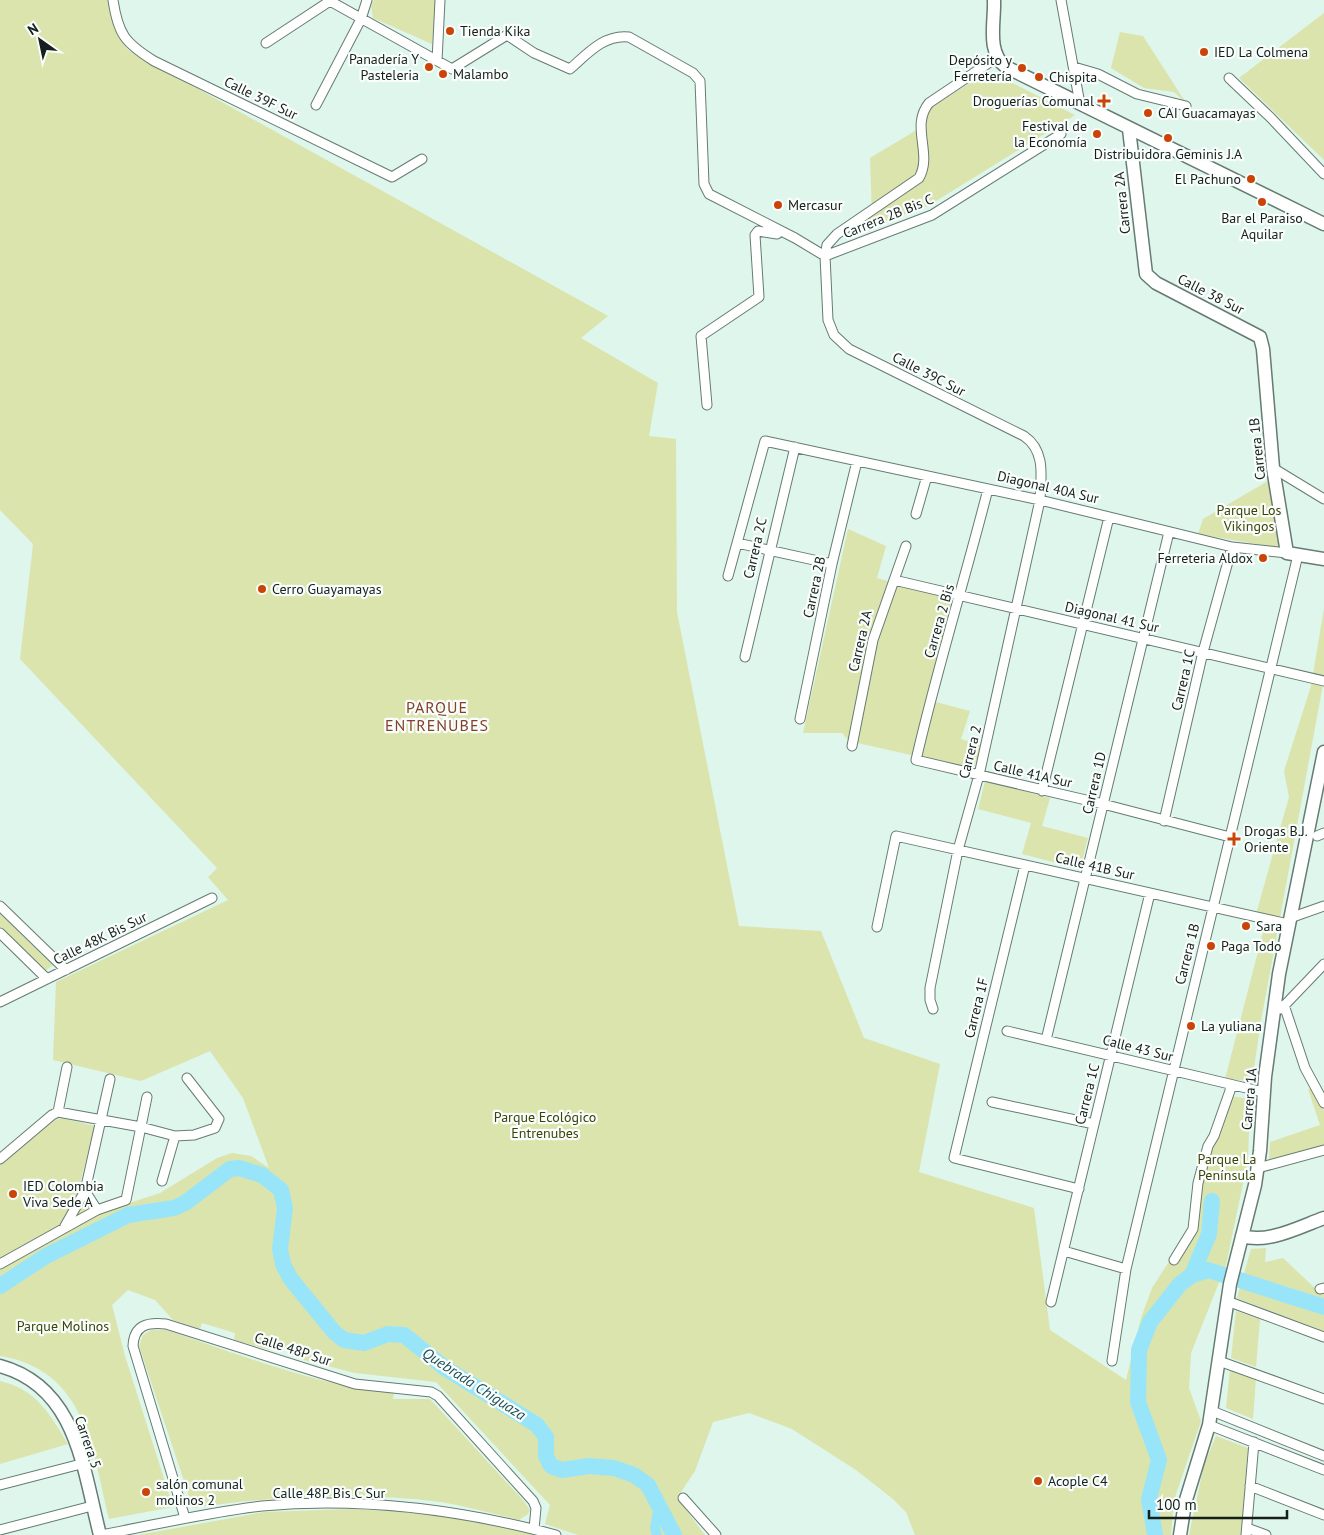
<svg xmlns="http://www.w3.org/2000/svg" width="1324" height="1535" font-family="'PT Sans',sans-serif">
<rect width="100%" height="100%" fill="#def6eb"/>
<!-- green -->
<path fill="#dbe4ad" d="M0,0H109C111,21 116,33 128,50L608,316L581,338L658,383L649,436L676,439L677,612L739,926L821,931L864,1038L940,1064L919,1172L1034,1208L1050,1330L1126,1380L1141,1318L1152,1288L1172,1257L1195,1229L1205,1172L1231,1096L1250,1099L1248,1160L1226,1265L1191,1353L1189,1388L1201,1421L1174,1500L1171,1535H915L906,1512L893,1499L856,1470L792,1429L749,1413L713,1422L695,1471L677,1498L705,1535H578L545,1524L550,1505L436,1382L355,1373L300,1359L302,1352L273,1345L270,1350L234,1340L235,1333L202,1323L200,1329L173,1320L155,1300L128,1290L112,1305L125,1356L173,1507L109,1519C92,1449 86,1370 0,1356V1160L51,1121L62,1118L95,1126L79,1187L93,1215L160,1193L217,1158L232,1153L251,1156L269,1168L243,1098L210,1051L141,1081L53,1060L56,982L228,900L208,877L217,868L20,659L33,544L0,510Z
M374,0H436L432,44L373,18L371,6Z
M1324,13V160L1239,78Z
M1120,32L1143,36L1186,103L1174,92L1144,88L1111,68Z
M989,71L1075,115L928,206L844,236L872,216L870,158L925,125L927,110Z
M1268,481L1279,548L1198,534L1203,519Z
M848,529L886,546L877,578L952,599L928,700L970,711L961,739L982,746L973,769L849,741L842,733H803Z
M1324,608V679L1261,1021L1252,1081L1225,1079L1267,917L1256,914L1289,797L1284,771L1311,686Z
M985,781L1050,798L1042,826L1088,838L1080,869L1022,854L1031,823L978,809Z
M0,914L53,965L45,971L0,927Z
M1312,1088L1324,1111V1146L1269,1162L1270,1142L1320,1125L1308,1089Z
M1266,1248L1265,1262L1283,1258L1320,1293L1324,1292V1332L1237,1298L1251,1249Z
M1236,1311L1260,1319L1256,1367L1231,1358Z
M151,1330H166C236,1353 321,1388 394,1392L393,1399H430L522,1499L530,1510L528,1514L519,1520C493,1514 467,1506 441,1502C358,1491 275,1496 193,1508L139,1346L143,1335Z
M1230,1369L1256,1378L1253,1419L1226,1408Z
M0,1381C36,1389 50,1414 68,1444L0,1464Z
M1216,1436L1248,1448L1241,1535H1189L1204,1465Z
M352,1509L440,1514L542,1535H138L264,1512Z"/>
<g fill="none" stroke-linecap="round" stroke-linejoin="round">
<!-- canal -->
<path stroke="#98e5fa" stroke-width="10" d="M657,1535L655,1528L659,1505"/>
<!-- river -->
<path stroke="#98e5fa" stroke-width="16" d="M1192,1275L1209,1234L1212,1201
M0,1286L46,1256L128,1215L174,1208L185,1203L230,1169L239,1168L262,1175L281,1190L285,1208L280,1249L283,1264L290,1278L334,1332L344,1340L364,1343L388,1334L404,1335L445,1368L537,1425L546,1437V1456L551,1466L562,1470L589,1466L614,1468L634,1475L648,1485L674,1535
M1155,1535L1149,1499L1159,1460L1138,1402L1139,1350L1150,1322L1180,1284L1192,1275L1208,1270L1324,1307"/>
<!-- street casing -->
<g stroke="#667b72" stroke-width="11">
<path id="street" d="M113,0C118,34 125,43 154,61L392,177L422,159
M1061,0L1080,104
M330,1L452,69L507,35L534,53L570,69C587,54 604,34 629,37L693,73L700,81L704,184L709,194L795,238L825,256
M266,43L330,1
M437,61L440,0
M1074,67L1098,74L1137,94L1186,106
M1229,78L1271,118L1324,174
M316,105L361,19L367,0
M825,256L932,215L1061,134
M707,405L701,336L759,297L755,235L758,231L777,234L781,231
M1273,468L1324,499
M988,489C965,579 937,669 916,760L1103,804L1230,837
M916,514L927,476
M737,543L832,564
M728,576L765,441L1040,500L1232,547L1287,553
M894,580L1324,681
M745,657L795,447
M800,719L832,564L857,461
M852,746L873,640L906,546
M1042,791L1109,517
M1164,821L1203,652L1232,547
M1317,836L1324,833
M1025,865L954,1158L1079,1189
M0,906L66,970
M1290,918L1324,906
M877,927L896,836L1288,924
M0,933L47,979
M0,1002L212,898
M1284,1005L1305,1068L1324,1103
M933,1009L930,1000V988L958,850L979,775L1040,500C1041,477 1046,451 1024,436L849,349L834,335L828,320L825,256L827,245L837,234L919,178C933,154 910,126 929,103L996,58
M1281,1009L1324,964
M1007,1031L1263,1092
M1046,1040L1169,532
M992,1102L1094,1124
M58,1112L67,1067
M0,1159L52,1115L58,1112L141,1127L175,1136L194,1135L215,1128L219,1119L187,1078
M1258,1168L1324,1150
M162,1181L175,1136
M97,1210L85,1191L110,1079
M65,1226L85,1191
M1064,1251L1126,1269
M1174,1260L1193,1229L1198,1183L1208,1146L1214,1136L1232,1085
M0,1264L97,1210L126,1200L147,1097
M1320,1289L1324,1288
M1227,1301L1324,1337
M1051,1302L1150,893
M1112,1361L1126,1269L1298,555
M1219,1361L1324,1399
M1212,1411L1324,1456
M1209,1425L1324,1470
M0,1485L81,1464
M1250,1486L1324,1515
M683,1498L716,1535
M185,1518L133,1346C134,1325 147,1322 166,1324L355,1384L431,1392L438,1396L533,1501L536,1508L534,1529
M1247,1528L1266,1535
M0,1530L92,1506
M101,1535C155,1525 208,1512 262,1506C360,1497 462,1510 556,1535
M1246,1535L1254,1442"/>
</g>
<!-- secondary casing -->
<g stroke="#667b72" stroke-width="15">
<path id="secondary" d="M994,0C995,22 986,52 1006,67L1324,224
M1129,129L1146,274L1156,283L1260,337L1263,349L1273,468L1287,553L1324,559
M1242,1236C1268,1244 1299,1227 1324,1218
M0,1366C77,1387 83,1469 100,1535
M1180,1535L1185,1503L1209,1425L1230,1284L1255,1185L1260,1151L1265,1077L1279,974L1324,752"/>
</g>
<!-- street -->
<use href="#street" stroke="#fff" stroke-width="9"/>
<!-- secondary -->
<use href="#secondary" stroke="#fff" stroke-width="12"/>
</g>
<!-- markers -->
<g fill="#ca4407" stroke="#f9fefc" stroke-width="2">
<circle cx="450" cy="31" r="5"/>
<circle cx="1204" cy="52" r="5"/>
<circle cx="429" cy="67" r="5"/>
<circle cx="1022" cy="68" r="5"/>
<circle cx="443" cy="74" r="5"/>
<circle cx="1039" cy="77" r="5"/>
<path d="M1101.5 93.5h5v5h5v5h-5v5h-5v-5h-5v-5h5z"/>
<circle cx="1148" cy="113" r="5"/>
<circle cx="1097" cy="134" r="5"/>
<circle cx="1168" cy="138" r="5"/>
<circle cx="1251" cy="179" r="5"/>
<circle cx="1262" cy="202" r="5"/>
<circle cx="778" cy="205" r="5"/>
<circle cx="1263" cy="558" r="5"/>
<circle cx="262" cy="589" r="5"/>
<path d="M1231.5 831.5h5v5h5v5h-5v5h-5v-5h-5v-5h5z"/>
<circle cx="1246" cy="926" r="5"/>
<circle cx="1211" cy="946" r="5"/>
<circle cx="1191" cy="1026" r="5"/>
<circle cx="13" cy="1194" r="5"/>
<circle cx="1038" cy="1481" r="5"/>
<circle cx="146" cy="1492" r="5"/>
</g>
<g text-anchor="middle" stroke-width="4.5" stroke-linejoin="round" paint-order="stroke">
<!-- poi labels -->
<g font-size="14" fill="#161f1b" stroke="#f9fefc" text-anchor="start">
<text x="460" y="36">Tienda Kika</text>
<text x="1214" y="57">IED La Colmena</text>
<text x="419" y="64" text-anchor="end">Panadería Y<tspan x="419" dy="16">Pasteleria</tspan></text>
<text x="1012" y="65" text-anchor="end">Depósito y<tspan x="1012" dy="16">Ferretería</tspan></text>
<text x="453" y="79">Malambo</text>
<text x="1049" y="82">Chispita</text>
<text x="1094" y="106" text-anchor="end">Droguerías Comunal</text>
<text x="1158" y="118">CAI Guacamayas</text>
<text x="1087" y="131" text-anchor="end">Festival de<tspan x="1087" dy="16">la Economía</tspan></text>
<text x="1168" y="159" text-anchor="middle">Distribuidora Geminis J.A</text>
<text x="1241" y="184" text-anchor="end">El Pachuno</text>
<text x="788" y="210">Mercasur</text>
<text x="1262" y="223" text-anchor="middle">Bar el Paraiso<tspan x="1262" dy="16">Aquilar</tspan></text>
<text x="1253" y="563" text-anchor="end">Ferreteria Aldox</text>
<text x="272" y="594">Cerro Guayamayas</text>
<text x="1244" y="836">Drogas B.J.<tspan x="1244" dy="16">Oriente</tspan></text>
<text x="1256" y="931">Sara</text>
<text x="1221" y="951">Paga Todo</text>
<text x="1201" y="1031">La yuliana</text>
<text x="23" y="1191">IED Colombia<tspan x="23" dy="16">Viva Sede A</tspan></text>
<text x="1048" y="1486">Acople C4</text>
<text x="156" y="1489">salón comunal<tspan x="156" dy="16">molinos 2</tspan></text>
</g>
<!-- street labels -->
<g font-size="14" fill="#161f1b" stroke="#f9fefc">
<text transform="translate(261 98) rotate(26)" y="5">Calle 39F Sur</text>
<text transform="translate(1122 203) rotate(-96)" y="5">Carrera 2A</text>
<text transform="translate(888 216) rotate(-22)" y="5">Carrera 2B Bis C</text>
<text transform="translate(1211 294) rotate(27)" y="5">Calle 38 Sur</text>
<text transform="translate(929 374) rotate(27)" y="5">Calle 39C Sur</text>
<text transform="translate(1257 449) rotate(-96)" y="5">Carrera 1B</text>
<text transform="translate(1048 487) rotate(13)" y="5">Diagonal 40A Sur</text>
<text transform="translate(755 548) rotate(-77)" y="5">Carrera 2C</text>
<text transform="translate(814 587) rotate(-78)" y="5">Carrera 2B</text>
<text transform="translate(1112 617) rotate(13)" y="5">Diagonal 41 Sur</text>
<text transform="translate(939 621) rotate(-74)" y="5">Carrera 2 Bis</text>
<text transform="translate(860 641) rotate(-77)" y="5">Carrera 2A</text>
<text transform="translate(1183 680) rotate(-77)" y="5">Carrera 1C</text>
<text transform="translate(970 752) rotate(-76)" y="5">Carrera 2</text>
<text transform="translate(1033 774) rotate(13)" y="5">Calle 41A Sur</text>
<text transform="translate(1094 783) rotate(-77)" y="5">Carrera 1D</text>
<text transform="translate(1095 866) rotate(13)" y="5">Calle 41B Sur</text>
<text transform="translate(100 938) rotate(-26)" y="5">Calle 48K Bis Sur</text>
<text transform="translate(1187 954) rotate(-76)" y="5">Carrera 1B</text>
<text transform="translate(976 1008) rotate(-76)" y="5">Carrera 1F</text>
<text transform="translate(1138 1048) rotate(14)" y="5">Calle 43 Sur</text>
<text transform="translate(1087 1094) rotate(-76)" y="5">Carrera 1C</text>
<text transform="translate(1249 1099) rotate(-85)" y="5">Carrera 1A</text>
<text transform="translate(293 1349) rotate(18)" y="5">Calle 48P Sur</text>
<text transform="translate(88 1442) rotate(71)" y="5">Carrera 5</text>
<text x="329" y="1498">Calle 48P Bis C Sur</text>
</g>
<!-- park labels -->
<g font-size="14" fill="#3d4306" stroke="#f9fefc">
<text x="1249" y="515">Parque Los<tspan x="1249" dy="16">Vikingos</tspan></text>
<text x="545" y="1122">Parque Ecológico<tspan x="545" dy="16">Entrenubes</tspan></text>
<text x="1227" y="1164">Parque La<tspan x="1227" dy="16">Península</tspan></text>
<text x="63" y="1331">Parque Molinos</text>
</g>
<!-- water labels -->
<g font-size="15" font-style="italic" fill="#204d58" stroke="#f9fefc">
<text transform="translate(474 1384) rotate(33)" y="5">Quebrada Chiguaza</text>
</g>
<!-- quarter labels -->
<g font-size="16" letter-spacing="1" fill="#85402a" stroke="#f9fefc">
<text x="437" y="713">PARQUE<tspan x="437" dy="18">ENTRENUBES</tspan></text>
</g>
</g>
<!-- north arrow -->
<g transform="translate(40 40) rotate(327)" stroke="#f9fefc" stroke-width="4" paint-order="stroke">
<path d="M0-4L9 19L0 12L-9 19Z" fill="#161f1b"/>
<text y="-8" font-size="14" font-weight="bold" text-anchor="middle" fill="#161f1b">N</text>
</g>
<!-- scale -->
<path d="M1149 1510v8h138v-8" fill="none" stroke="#161f1b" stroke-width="2.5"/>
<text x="1156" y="1510" font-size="15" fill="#161f1b" stroke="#f9fefc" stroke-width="4" paint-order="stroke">100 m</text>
</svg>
